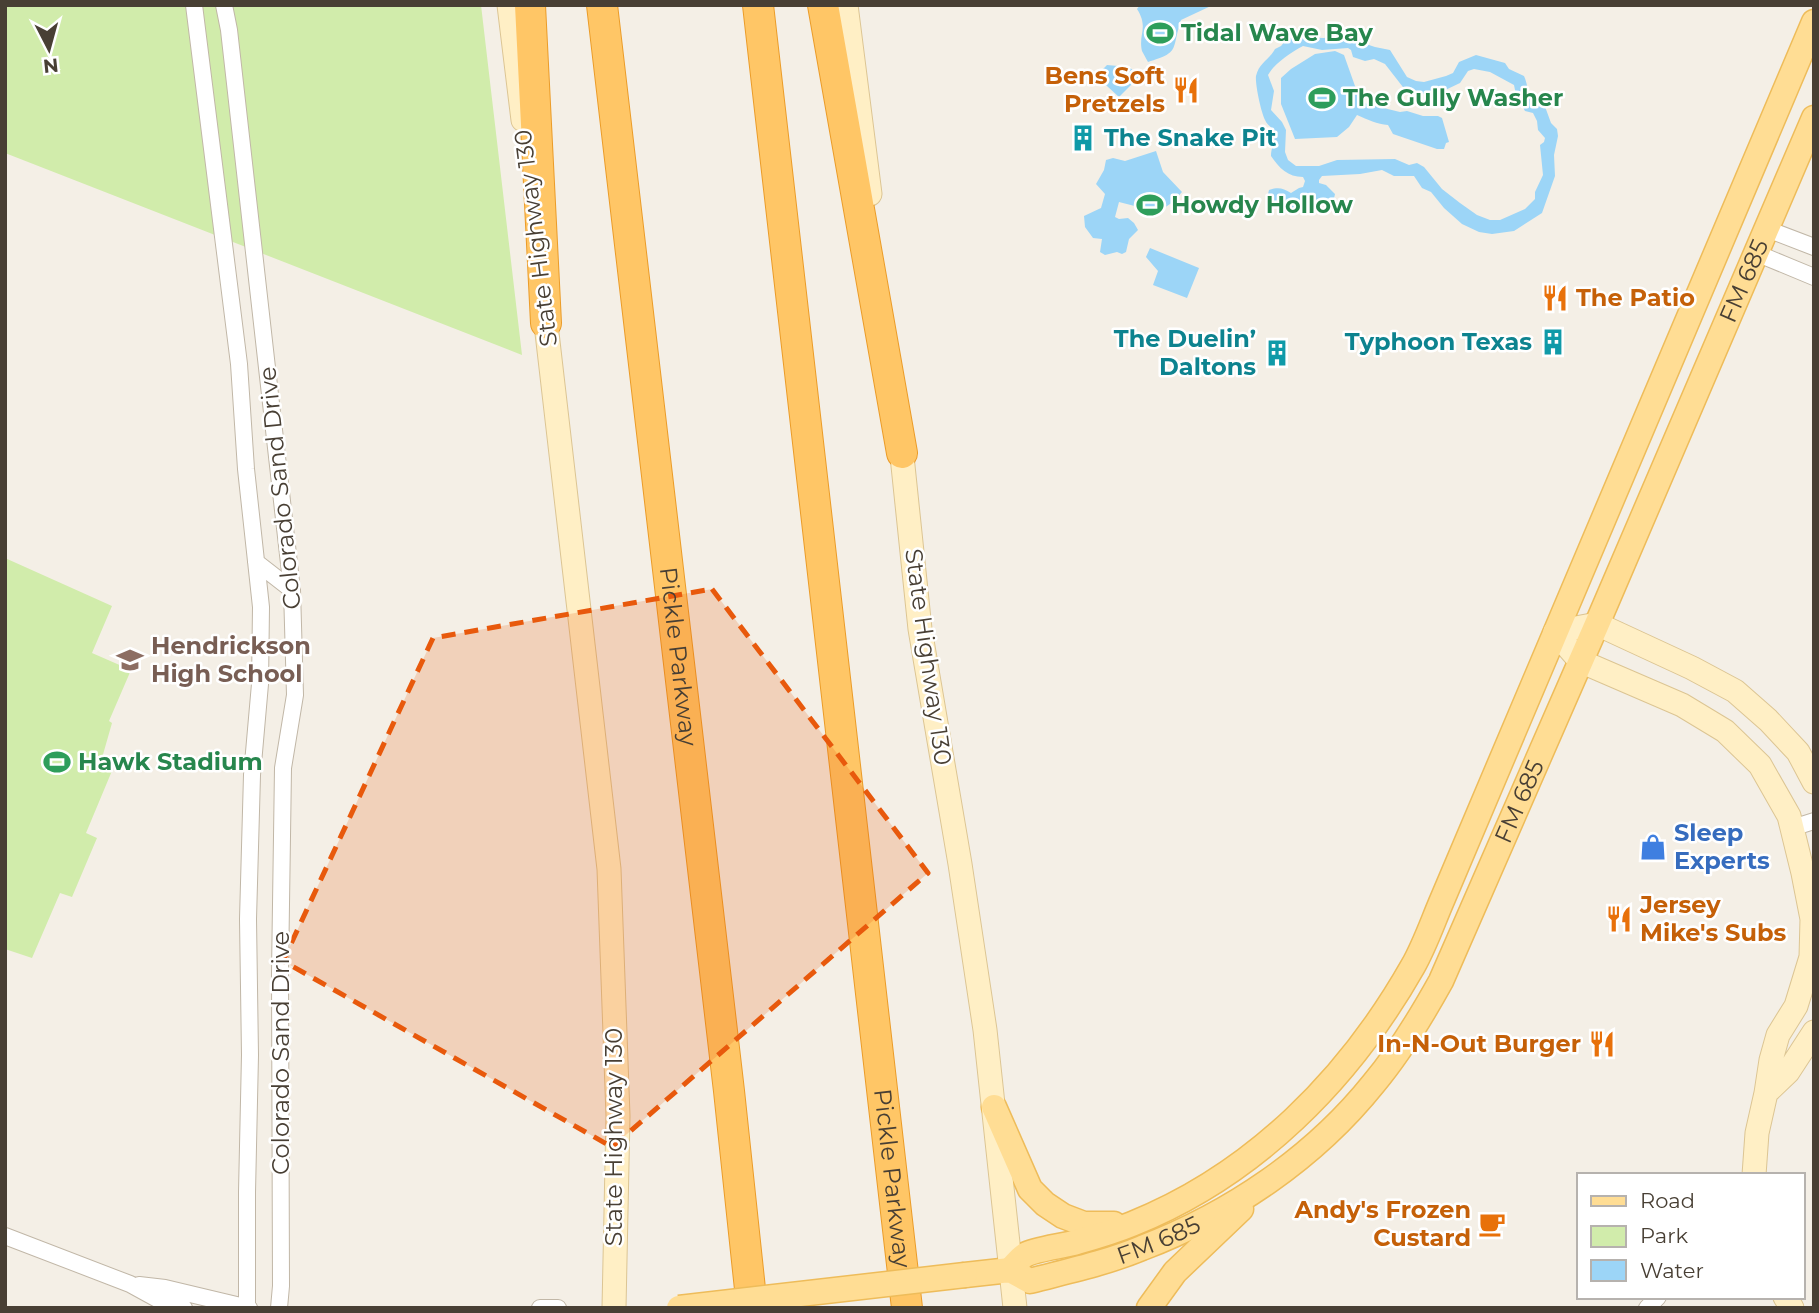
<svg xmlns="http://www.w3.org/2000/svg" width="1819" height="1313" font-family="Montserrat,sans-serif">
<rect width="100%" height="100%" fill="#f4efe6"/>
<!-- green -->
<path fill="#d1ecab" d="M5,5H481L522,355L5,153Z
M5,558L112,606L92,653L131,670L109,721L112,723L102,758L114,766L86,833L97,838L72,897L60,893L32,958L5,949Z"/>
<!-- water -->
<path fill="#9cd5f7" fill-rule="evenodd" d="M1140,5H1213L1181,20C1171,50 1181,52 1148,62C1147,60 1143,53 1142,51C1138,34 1149,28 1137,9Z
M1341,34H1352L1366,44L1375,47L1390,50L1407,77L1416,81L1424,82L1446,76L1453,73L1459,62L1476,55L1505,63L1509,69L1524,76C1531,92 1523,96 1543,101L1551,123L1557,129L1558,136L1554,155L1555,176L1542,213L1514,231L1492,234L1479,232L1462,224L1444,208L1431,192L1422,188L1414,176H1394L1382,170L1360,174L1322,176L1319,180V183L1326,185L1335,194L1333,203C1315,205 1296,211 1277,207L1268,194L1269,190C1278,187 1283,188 1291,193L1299,188L1303,187L1305,181L1303,177C1288,177 1279,168 1271,156C1271,148 1275,141 1274,134C1274,127 1267,126 1265,120C1261,112 1255,84 1256,76C1259,63 1269,60 1275,49L1281,46L1285,41L1292,37L1324,38ZM1303,46L1322,50L1348,48L1351,50L1353,57L1365,61L1374,59L1385,64L1406,91L1419,94L1439,93L1460,83L1468,71L1474,69L1490,72L1514,85L1516,95L1525,111L1533,113L1537,121L1538,130L1545,138L1544,142L1540,145L1543,175L1535,192V199L1525,209L1500,220H1490L1477,215L1460,203L1442,189L1424,167L1417,163L1409,165L1395,159L1337,160L1319,166H1296L1288,160L1285,152L1286,130L1282,122L1271,110L1274,91L1268,75C1274,64 1291,52 1303,46Z
M1335,51L1344,55L1355,86L1362,95L1363,101L1367,104L1400,112L1407,111L1423,116H1438L1442,118L1449,142L1446,143L1444,149H1437L1393,134L1388,125C1377,124 1368,120 1357,115L1349,127L1337,137L1295,139L1281,104V78L1291,69L1315,54Z
M1107,65L1129,67L1140,76L1119,97L1096,76Z
M1156,151L1163,172L1182,192L1173,202L1158,212L1119,202L1115,217L1119,219L1128,218L1134,223L1138,230L1129,239L1126,252L1122,254L1117,252L1105,255L1100,252L1102,239L1093,238L1085,227L1084,216L1101,208L1105,194L1096,184L1104,170L1106,160L1113,158L1125,161Z
M1150,248L1199,268L1187,298L1153,285L1158,271L1146,257Z"/>
<g fill="none" stroke-linecap="round" stroke-linejoin="round">
<!-- street casing -->
<g stroke="#c1b7a7" stroke-width="18">
<path id="street" d="M194,5L239,364L246,469L261,607L260,684L252,775L248,919L250,1055L247,1192V1308
M224,5L229,30L292,590L295,695L283,768L280,972L281,1286L279,1308
M1767,229L1814,247
M1756,253L1814,277
M256,562L292,590
M1792,828L1814,821
M5,1236L130,1284L161,1301L184,1308
M139,1285L165,1288L249,1308
M540,1308H558
M1647,1308L1658,1297"/>
</g>
<!-- secondary casing -->
<g stroke="#dcc593" stroke-width="25">
<path id="secondary" d="M509,5L523,120
M846,5L870,194
M544,307L609,869L618,1116L614,1308
M900,437L920,629L960,864L985,1030L1015,1308
M1766,1093L1788,1072L1814,1032
M1754,1175L1757,1133L1766,1093L1771,1060L1778,1035L1796,1006L1811,957L1812,919L1803,873L1789,816L1760,765L1725,731L1682,705L1580,661L1555,632L1597,624L1692,668L1735,691L1768,720L1798,752L1814,782
M1785,1297L1792,1308"/>
</g>
<!-- primary casing -->
<g stroke="#eebc5a" stroke-width="27">
<g id="primary">
<path d="M994,1107L1030,1189L1045,1204L1063,1216L1084,1224H1114"/>
<path d="M1010,1270C1015,1265 1020,1258 1025,1255C1035,1249 1064,1246 1077,1242C1095,1237 1115,1231 1132,1224C1254,1175 1349,1079 1413,966C1425,945 1433,921 1443,898L1814,22"/>
<path id="s1" d="M965,1275L1010,1270L1030,1281C1068,1271 1106,1263 1142,1248C1231,1214 1314,1158 1374,1083C1400,1052 1421,1017 1441,981L1597,624L1814,118"/>
<path d="M1149,1308L1175,1272L1241,1209"/>
</g>
</g>
<!-- highway casing -->
<g stroke="#eb9c29" stroke-width="32">
<g id="highway">
<path d="M530,5L546,323"/>
<path id="s2" d="M602,5L729,1091L752,1308"/>
<path id="s3" d="M758,5L907,1308"/>
<path d="M823,5L902,453"/>
</g>
</g>
<!-- street -->
<use href="#street" stroke="#fff" stroke-width="16"/>
<!-- secondary -->
<use href="#secondary" stroke="#ffefc5" stroke-width="23"/>
<!-- primary -->
<use href="#primary" stroke="#ffdd94" stroke-width="24"/>
<!-- highway -->
<use href="#highway" stroke="#ffc666" stroke-width="30"/>
<!-- primary-bridge casing -->
<g stroke="#eebc5a" stroke-width="27" stroke-linecap="butt">
<path id="primary-bridge" d="M679,1308L965,1275"/>
</g>
<!-- primary-bridge -->
<use href="#primary-bridge" stroke="#ffdd94" stroke-width="24"/>
</g>
<!-- marked area -->
<path fill="#e8590c" fill-opacity="0.2" stroke="#e8590c" stroke-width="5" stroke-dasharray="14 9" stroke-linejoin="round" d="M712,589L928,873L612,1147L283,961L433,638Z"/>
<!-- icons -->
<defs>
<g id="stadium-bare" transform="scale(2.1)"><path d="M0-5a6.5 5 0 1 0 0 10a6.5 5 0 1 0 0-10ZM-3.5-1.8h7v3.6h-7Z" fill="#2e9e5b" stroke="#fff" stroke-width="2.5" paint-order="stroke"/></g>
<g id="restaurant-bare" transform="scale(2.1)"><path d="M-5-6h1v4h1v-4h1v4h1v-4h1v5L-1.5 .5V6h-2V.5L-5-1ZM5-6V6H3V1.5H1.5Q1.5-4 5-6Z" fill="#e8710a" stroke="#fff" stroke-width="2.5" paint-order="stroke"/></g>
<g id="building-bare" transform="scale(2.1)"><path d="M-4-6H4V6H1V3H-1V6H-4ZM-2.5-4.3h1.7v1.8h-1.7ZM.8-4.3h1.7v1.8H.8ZM-2.5-1h1.7V.8h-1.7ZM.8-1h1.7V.8H.8Z" fill="#0f9aa8" stroke="#fff" stroke-width="2.5" paint-order="stroke"/></g>
<g id="school-bare" transform="scale(2.1)"><path d="M0-5L7-2L0 1L-7-2ZM-4 1L0 2.5L4 1V4Q0 6-4 4Z" fill="#8d6e63" stroke="#fff" stroke-width="2.5" paint-order="stroke"/></g>
<g id="shop-bare" transform="scale(2.1)"><path d="M-5-2.5h2.3a2.7 3.5 0 0 1 5.4 0H5L5.5 6h-11ZM-1.5-2.5h3a1.5 2.3 0 0 0-3 0Z" fill="#3f7fe0" stroke="#fff" stroke-width="2.5" paint-order="stroke"/></g>
<g id="cafe-bare" transform="scale(2.1)"><path d="M-5.5-4.5H6V0H3Q3 3.5 0 3.5H-2.5Q-5.5 3.5-5.5 0ZM3-3.2v2h1.7v-2ZM-6 4.5H4V6H-6Z" fill="#e8710a" stroke="#fff" stroke-width="2.5" paint-order="stroke"/></g>
</defs>
<g fill-rule="evenodd">
<use href="#stadium-bare" x="1160" y="33"/>
<use href="#restaurant-bare" x="1186" y="90"/>
<use href="#stadium-bare" x="1322" y="98"/>
<use href="#building-bare" x="1083" y="138"/>
<use href="#stadium-bare" x="1150" y="205"/>
<use href="#restaurant-bare" x="1555" y="298"/>
<use href="#building-bare" x="1553" y="342"/>
<use href="#building-bare" x="1277" y="353"/>
<use href="#school-bare" x="130" y="660"/>
<use href="#stadium-bare" x="57" y="762"/>
<use href="#shop-bare" x="1653" y="847"/>
<use href="#restaurant-bare" x="1619" y="919"/>
<use href="#restaurant-bare" x="1602" y="1044"/>
<use href="#cafe-bare" x="1492" y="1224"/>
</g>
<g text-anchor="middle" stroke-width="5" stroke-linejoin="round" paint-order="stroke">
<!-- leisure labels -->
<g font-size="24" font-weight="bold" fill="#27864d" stroke="#fff" text-anchor="start">
<text x="1181" y="41">Tidal Wave Bay</text>
<text x="1343" y="106">The Gully Washer</text>
<text x="1171" y="213">Howdy Hollow</text>
<text x="78" y="770">Hawk Stadium</text>
</g>
<!-- food labels -->
<g font-size="24" font-weight="bold" fill="#c56008" stroke="#fff" text-anchor="end">
<text x="1165" y="84">Bens Soft<tspan x="1165" dy="28">Pretzels</tspan></text>
<text x="1576" y="306" text-anchor="start">The Patio</text>
<text x="1640" y="913" text-anchor="start">Jersey<tspan x="1640" dy="28">Mike's Subs</tspan></text>
<text x="1581" y="1052">In-N-Out Burger</text>
<text x="1471" y="1218">Andy's Frozen<tspan x="1471" dy="28">Custard</tspan></text>
</g>
<!-- culture labels -->
<g font-size="24" font-weight="bold" fill="#0d838f" stroke="#fff" text-anchor="end">
<text x="1104" y="146" text-anchor="start">The Snake Pit</text>
<text x="1256" y="347">The Duelin’<tspan x="1256" dy="28">Daltons</tspan></text>
<text x="1532" y="350">Typhoon Texas</text>
</g>
<!-- street labels -->
<g font-size="24" fill="#483f34" stroke="#fff">
<text transform="translate(536 238) rotate(-97)" y="8">State Highway 130</text>
<text dy="8" stroke="none"><textPath href="#s1" startOffset="1358">FM 685</textPath></text>
<text transform="translate(280 488) rotate(-96)" y="8">Colorado Sand Drive</text>
<text dy="8" stroke="none"><textPath href="#s2" startOffset="656">Pickle Parkway</textPath></text>
<text transform="translate(928 657) rotate(82)" y="8">State Highway 130</text>
<text dy="8" stroke="none"><textPath href="#s1" startOffset="791">FM 685</textPath></text>
<text transform="translate(281 1053) rotate(-90)" y="8">Colorado Sand Drive</text>
<text transform="translate(614 1137) rotate(-90)" y="8">State Highway 130</text>
<text dy="8" stroke="none"><textPath href="#s3" startOffset="1181">Pickle Parkway</textPath></text>
<text dy="8" stroke="none"><textPath href="#s1" startOffset="203">FM 685</textPath></text>
</g>
<!-- education labels -->
<g font-size="24" font-weight="bold" fill="#785e54" stroke="#fff" text-anchor="start">
<text x="151" y="654">Hendrickson<tspan x="151" dy="28">High School</tspan></text>
</g>
<!-- shop labels -->
<g font-size="24" font-weight="bold" fill="#366cbe" stroke="#fff" text-anchor="start">
<text x="1674" y="841">Sleep<tspan x="1674" dy="28">Experts</tspan></text>
</g>
</g>
<!-- border -->
<rect width="1819" height="1313" fill="none" stroke="#483f34" stroke-width="14"/>
<!-- legend -->
<rect x="1577" y="1173" width="228" height="126" fill="#ffffff" stroke="#b6b2ae" stroke-width="2"/>
<rect x="1591" y="1196" width="35" height="10" fill="#ffdd94" stroke="#b6b2ae" stroke-width="2"/>
<text x="1640" y="1208" font-size="21" fill="#483f34">Road</text>
<rect x="1591" y="1226" width="35" height="21" fill="#d1ecab" stroke="#b6b2ae" stroke-width="2"/>
<text x="1640" y="1243" font-size="21" fill="#483f34">Park</text>
<rect x="1591" y="1260" width="35" height="21" fill="#9cd5f7" stroke="#b6b2ae" stroke-width="2"/>
<text x="1640" y="1278" font-size="21" fill="#483f34">Water</text>
<!-- north arrow -->
<g transform="translate(49 49) rotate(174)" stroke="#ffffff" stroke-width="5" paint-order="stroke">
<path d="M0-5L12 26L0 18L-12 26Z" fill="#483f34"/>
<text y="-10" font-size="19" font-weight="bold" text-anchor="middle" fill="#483f34">N</text>
</g>
</svg>
